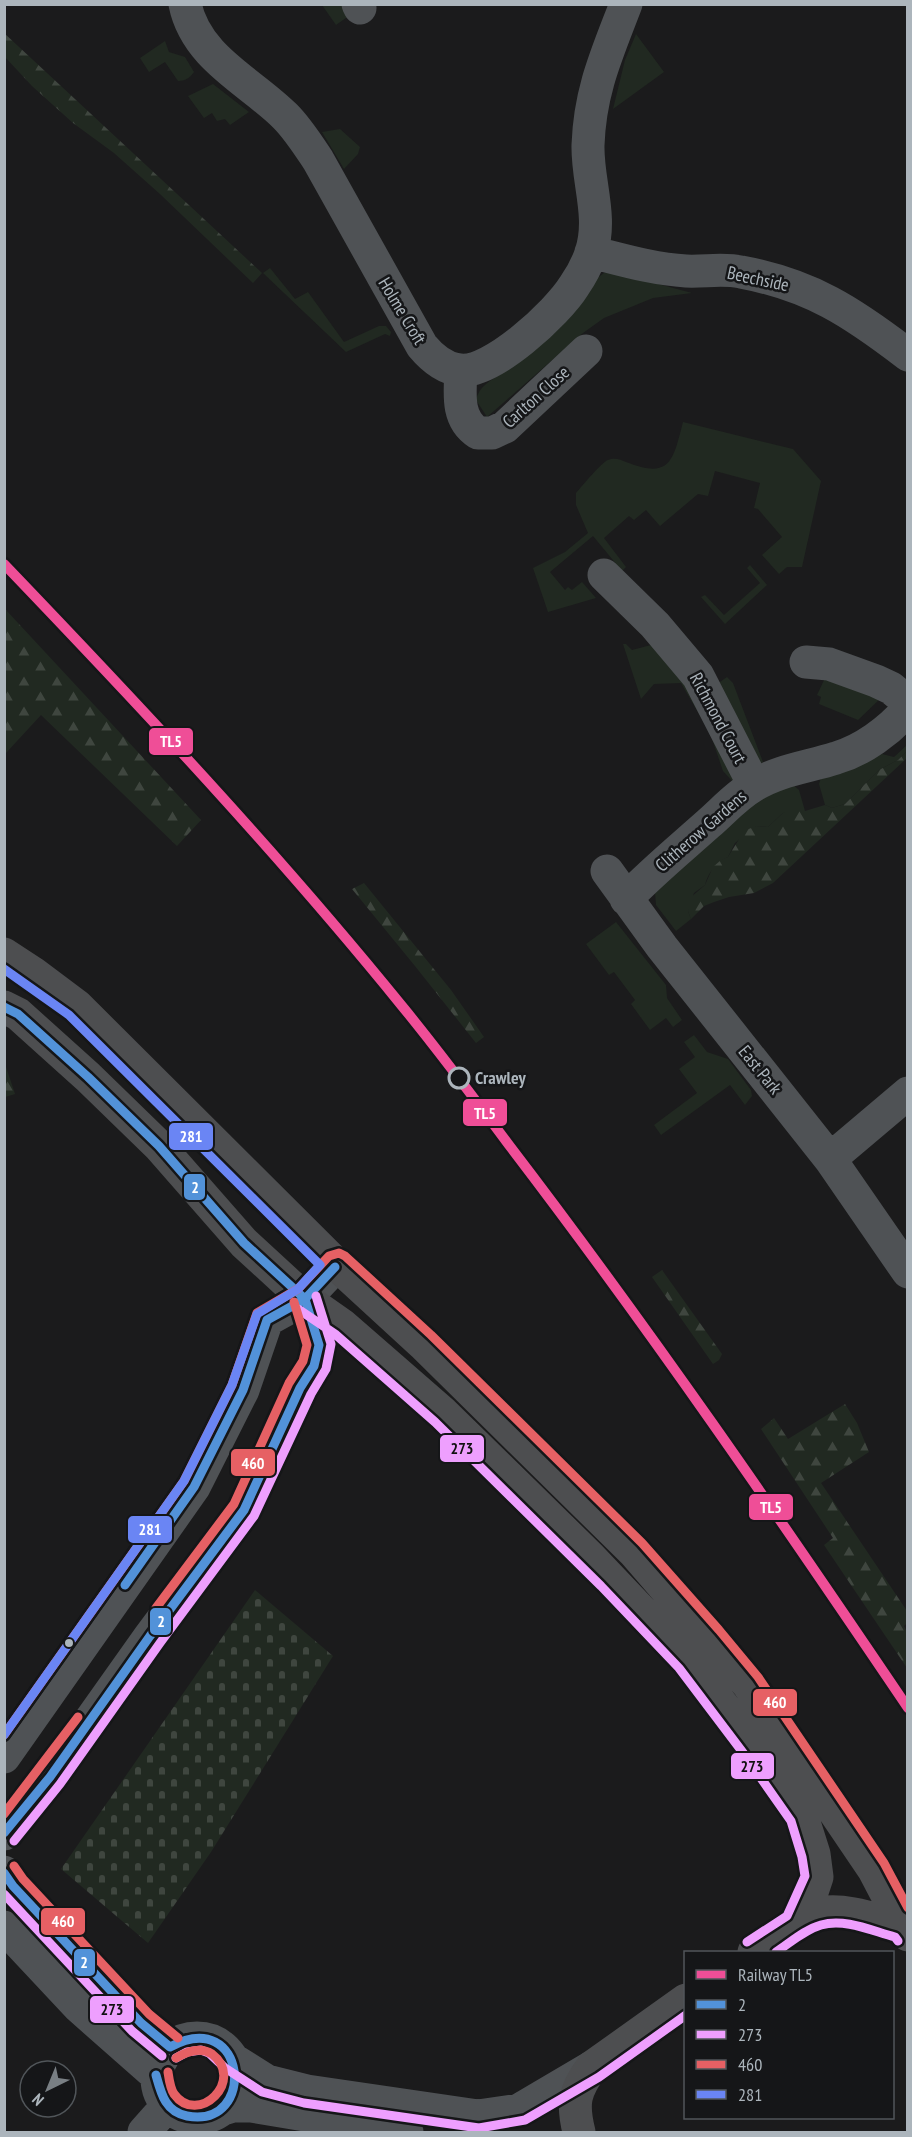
<svg xmlns="http://www.w3.org/2000/svg" width="912" height="2137" font-family="'PT Sans Narrow',sans-serif">
<defs>
<pattern id="forest-firs" width="22" height="20" patternUnits="userSpaceOnUse" patternTransform="scale(1.5)"><rect width="22" height="20" fill="#212921"/><path d="M5 1l3.5 6h-7zM16 11l3.5 6h-7z" fill="#3f463f"/></pattern>
<pattern id="cemetery-stones" width="16" height="16" patternUnits="userSpaceOnUse" patternTransform="scale(1.5)"><rect width="16" height="16" fill="#212921"/><path d="M2 7V4a2 2 0 0 1 4 0v3zM10 15v-3a2 2 0 0 1 4 0v3z" fill="#3f463f"/></pattern>
</defs>
<rect width="100%" height="100%" fill="#1b1b1c"/>
<!-- grass -->
<path fill="#212921" d="M322,5H347L353,13L336,25Z
M636,34L664,72L613,109L625,60Z
M165,41L169,52L185,57L194,72C190,78 185,81 178,81L165,62L149,72L140,58Z
M213,84L249,112L230,125L225,119L217,121L212,113L204,118L188,96Z
M340,129L360,147L358,154L344,169L322,132Z
M270,268L295,299L308,292L344,342L379,326H386L391,332L390,336L385,334L346,352L263,273Z
M613,272L692,293L653,298L604,318L583,333L487,417L476,400C479,386 490,381 501,374L596,279L604,273Z
M683,422L793,449L821,481L802,567H787L779,574L762,555L782,537L758,509L754,508L760,483L715,471L708,496L698,494L660,526L646,510L634,520L629,516L604,538L626,567L622,571L593,536L550,572L565,590L568,587L572,590L582,582L596,598L548,612L533,568L565,552L588,533L576,505V493C582,486 602,462 608,460C615,457 621,460 626,462C671,480 673,460 683,422Z
M750,565L767,585L725,624L701,597L705,595L724,615L760,583L747,568Z
M623,644H626L632,650L651,645L689,681L740,777L733,782L723,771L710,733L681,683L654,684L641,699Z
M727,677L733,683L763,762L755,767L717,684Z
M825,678L882,697L858,720L819,704L821,697L817,695Z
M907,745V751L898,760L879,770L845,804L832,808L825,805L819,784L822,775L882,754L894,757Z
M790,782L799,790L805,811L783,813L768,827L756,826L735,843L728,857C716,862 708,873 705,885L694,893L688,911L691,919L676,931L656,905L655,892L754,803Z
M616,922L666,985L667,998L682,1020L673,1027L666,1018L650,1030L631,1004L635,1000L614,972L609,975L586,944Z
M694,1035L707,1052L728,1059L751,1090L752,1096L745,1105L730,1085L661,1135L654,1125L697,1093L679,1069L695,1057L684,1042Z"/>
<!-- forest -->
<path fill="url(#forest-firs)" d="M4,33L262,273L253,283L160,194L114,153L73,123L32,86L5,57Z
M5,609L201,820L177,846L41,715L5,754Z
M907,751V758L773,883L754,893L729,897L714,902L704,906L691,919L688,911L689,899L705,885L713,867L721,860L728,857L744,831L756,826L768,827L783,813L796,808L805,811L825,805L832,808L845,804L879,770L898,760Z
M364,883L451,990L484,1037L476,1043L415,966L352,889Z
M5,1064L15,1094L5,1097H4Z
M662,1270L722,1354L719,1360L713,1364L652,1277Z
M845,1404L857,1423L869,1452L821,1483L907,1611V1623L904,1626L907,1632V1668L824,1545L833,1538L761,1429L774,1418L788,1439Z"/>
<!-- cemetery -->
<path fill="url(#cemetery-stones)" d="M255,1590L333,1656L211,1852L148,1943L61,1869Z"/>
<g fill="none" stroke-linecap="round" stroke-linejoin="round">
<!-- minor -->
<path stroke="#4f5255" stroke-width="33" d="M185,4C196,58 250,81 285,116C298,129 308,145 318,160L422,346C432,358 444,368 459,370C491,375 558,312 574,286C581,276 587,265 591,253C603,217 587,181 588,145C590,90 607,54 626,4
M358,4L360,8
M591,252C623,260 653,269 686,271C704,272 723,268 741,272C811,285 852,312 908,355
M461,370C460,393 456,419 478,433H492L505,427L586,351
M604,575L655,625L698,676L754,785
M806,662L829,664L876,681L891,688L908,702
M607,871L662,947L830,1159L908,1272
M626,899C652,872 680,849 708,824C723,811 736,796 753,786C779,770 808,767 836,758C863,750 889,731 908,709
M830,1159L908,1093
M4,1757L194,1487L243,1390L267,1320L305,1299L337,1265
M4,1834L21,1811L50,1777L150,1636L244,1510L300,1388L314,1366L319,1345L305,1299
M4,1872L13,1886L141,2023L170,2047
M4,1927L79,2007L156,2075
M157 2078a40 40 0 1 1 80 0a40 40 0 1 1-80 0Z
M232,2059L267,2081L307,2091L478,2116L519,2110L592,2067
M220,2110L233,2106H251L407,2132
M144,2132L168,2105"/>
<!-- primary -->
<path stroke="#4d4e50" stroke-width="33" d="M4,954L33,973L77,1006L337,1265L423,1344L634,1552L748,1684L874,1870L908,1935
M4,1007L18,1014L88,1077L159,1146L244,1243L305,1299L342,1325L443,1413L591,1558L688,1660L754,1747L802,1816L814,1854L817,1877L813,1889L796,1924
M754,1952C772,1941 799,1917 819,1913C847,1908 876,1920 903,1927
M579,2132C572,2104 574,2091 592,2067L686,2000"/>
<!-- bus-1 casing -->
<g stroke="#151618" stroke-width="14">
<path id="bus-1" d="M4,1007L18,1014L88,1077L159,1146L244,1243L305,1299L319,1345L314,1366L300,1388L244,1510L150,1636L50,1777L4,1833
M125,1585L194,1487L243,1390L267,1320L305,1299L335,1267
M4,1873L13,1886L141,2023L170,2047
M156,2075C161,2093 165,2112 187,2116C258,2129 247,2005 170,2047"/>
</g>
<!-- bus-2 casing -->
<g stroke="#151618" stroke-width="14">
<path id="bus-2" d="M298,1309L335,1334L435,1422L601,1586L679,1668L744,1754L791,1821L802,1857L805,1876L787,1916L747,1942
M14,1841L60,1784L160,1643L254,1516L311,1394L326,1369L331,1344L316,1296
M4,1894L132,2031L162,2056
M776,1952C790,1943 804,1930 821,1925C845,1918 872,1931 895,1937L898,1941
M176,2058L187,2052L201,2050L209,2053L225,2068L262,2092L304,2103L479,2128L525,2120L599,2077L686,2015"/>
</g>
<!-- bus-3 casing -->
<g stroke="#151618" stroke-width="14">
<path id="bus-3" d="M156,1608L234,1504L289,1383L303,1361L307,1345L294,1302
M4,1735L184,1481L232,1385L257,1313L298,1289L329,1256L339,1253L345,1256L431,1335L642,1543L719,1630L758,1677L884,1863L908,1908
M4,1814L78,1717
M14,1866L23,1879L149,2014L178,2038
M168,2072C169,2079 170,2088 174,2094C198,2127 246,2080 212,2054C200,2046 186,2052 176,2058"/>
</g>
<!-- bus-4 casing -->
<g stroke="#151618" stroke-width="14">
<path id="bus-4" d="M4,969L69,1015L320,1265L298,1289L257,1314L232,1385L184,1481L4,1735"/>
</g>
<!-- bus-1 -->
<use href="#bus-1" stroke="#5292d9" stroke-width="9"/>
<!-- bus-2 -->
<use href="#bus-2" stroke="#ee9ffe" stroke-width="9"/>
<!-- bus-3 -->
<use href="#bus-3" stroke="#e66064" stroke-width="9"/>
<!-- bus-4 -->
<use href="#bus-4" stroke="#6a85f4" stroke-width="9"/>
<!-- rail-1 casing -->
<g stroke="#151618" stroke-width="15">
<path id="rail-1" d="M4,564C141,707 277,852 402,1006C439,1051 474,1098 509,1145C649,1328 779,1517 908,1708"/>
</g>
<!-- rail-1 -->
<use href="#rail-1" stroke="#ef4e97" stroke-width="10"/>
</g>
<!-- markers -->
<circle fill="#151618" stroke="#acb5bc" stroke-width="3" cx="459" cy="1078" r="10"/>
<circle fill="#acb5bc" stroke="#151618" stroke-width="2" cx="69" cy="1643" r="5"/>
<g text-anchor="middle" stroke-width="5" stroke-linejoin="round" paint-order="stroke">
<!-- street labels -->
<g font-size="18" fill="#acb5bc" stroke="#151618">
<text transform="translate(758 279) rotate(12)" y="6">Beechside</text>
<text transform="translate(402 311) rotate(59)" y="6">Holme Croft</text>
<text transform="translate(536 397) rotate(-42)" y="6">Carlton Close</text>
<text transform="translate(718 718) rotate(62)" y="6">Richmond Court</text>
<text transform="translate(701 831) rotate(-41)" y="6">Clitherow Gardens</text>
<text transform="translate(760 1070) rotate(51)" y="6">East Park</text>
</g>
<!-- stop labels -->
<g font-size="18" font-weight="bold" fill="#acb5bc" stroke="#151618" text-anchor="start">
<text x="475" y="1084">Crawley</text>
</g>
</g>
<g stroke="#151618" stroke-width="2">
<rect x="148" y="727" width="46" height="29" rx="6" fill="#ef4e97"/>
<rect x="462" y="1098" width="46" height="29" rx="6" fill="#ef4e97"/>
<rect x="168" y="1122" width="46" height="29" rx="6" fill="#6a85f4"/>
<rect x="183" y="1173" width="23" height="28" rx="6" fill="#5292d9"/>
<rect x="439" y="1434" width="46" height="29" rx="6" fill="#ee9ffe"/>
<rect x="230" y="1448" width="46" height="29" rx="6" fill="#e66064"/>
<rect x="748" y="1493" width="46" height="28" rx="6" fill="#ef4e97"/>
<rect x="127" y="1515" width="46" height="29" rx="6" fill="#6a85f4"/>
<rect x="149" y="1607" width="23" height="29" rx="6" fill="#5292d9"/>
<rect x="752" y="1688" width="46" height="29" rx="6" fill="#e66064"/>
<rect x="730" y="1752" width="45" height="28" rx="6" fill="#ee9ffe"/>
<rect x="40" y="1907" width="46" height="29" rx="6" fill="#e66064"/>
<rect x="73" y="1948" width="23" height="29" rx="6" fill="#5292d9"/>
<rect x="89" y="1995" width="46" height="29" rx="6" fill="#ee9ffe"/>
</g>
<g font-size="16" text-anchor="middle" font-weight="bold" fill="#fff">
<text x="171" y="747">TL5</text>
<text x="485" y="1119">TL5</text>
<text x="191" y="1142">281</text>
<text x="195" y="1193">2</text>
<text x="253" y="1469">460</text>
<text x="771" y="1513">TL5</text>
<text x="150" y="1535">281</text>
<text x="161" y="1627">2</text>
<text x="775" y="1708">460</text>
<text x="63" y="1927">460</text>
<text x="84" y="1968">2</text>
</g>
<g font-size="16" text-anchor="middle" font-weight="bold" fill="#111">
<text x="462" y="1454">273</text>
<text x="752" y="1772">273</text>
<text x="112" y="2015">273</text>
</g>
<!-- border -->
<rect width="912" height="2137" fill="none" stroke="#acb5bc" stroke-width="12"/>
<!-- legend -->
<rect x="684" y="1951" width="210" height="168" fill="#151618" stroke="#51565a" stroke-width="1.5"/>
<rect x="696" y="1970" width="30" height="9" fill="#ef4e97" stroke="#51565a" stroke-width="1.5"/>
<text x="738" y="1981" font-size="18" fill="#acb5bc">Railway TL5</text>
<rect x="696" y="2000" width="30" height="9" fill="#5292d9" stroke="#51565a" stroke-width="1.5"/>
<text x="738" y="2011" font-size="18" fill="#acb5bc">2</text>
<rect x="696" y="2030" width="30" height="9" fill="#ee9ffe" stroke="#51565a" stroke-width="1.5"/>
<text x="738" y="2041" font-size="18" fill="#acb5bc">273</text>
<rect x="696" y="2060" width="30" height="9" fill="#e66064" stroke="#51565a" stroke-width="1.5"/>
<text x="738" y="2071" font-size="18" fill="#acb5bc">460</text>
<rect x="696" y="2090" width="30" height="9" fill="#6a85f4" stroke="#51565a" stroke-width="1.5"/>
<text x="738" y="2101" font-size="18" fill="#acb5bc">281</text>
<!-- north arrow -->
<g transform="translate(48 2089) rotate(223)"><circle r="28" fill="#151618" stroke="#51565a" stroke-width="1.5"/>
<path d="M0-4.5L10 22L0 15L-10 22Z" fill="#797f84"/>
<text y="-9" font-size="16" font-weight="bold" text-anchor="middle" fill="#acb5bc">N</text>
</g>
</svg>
